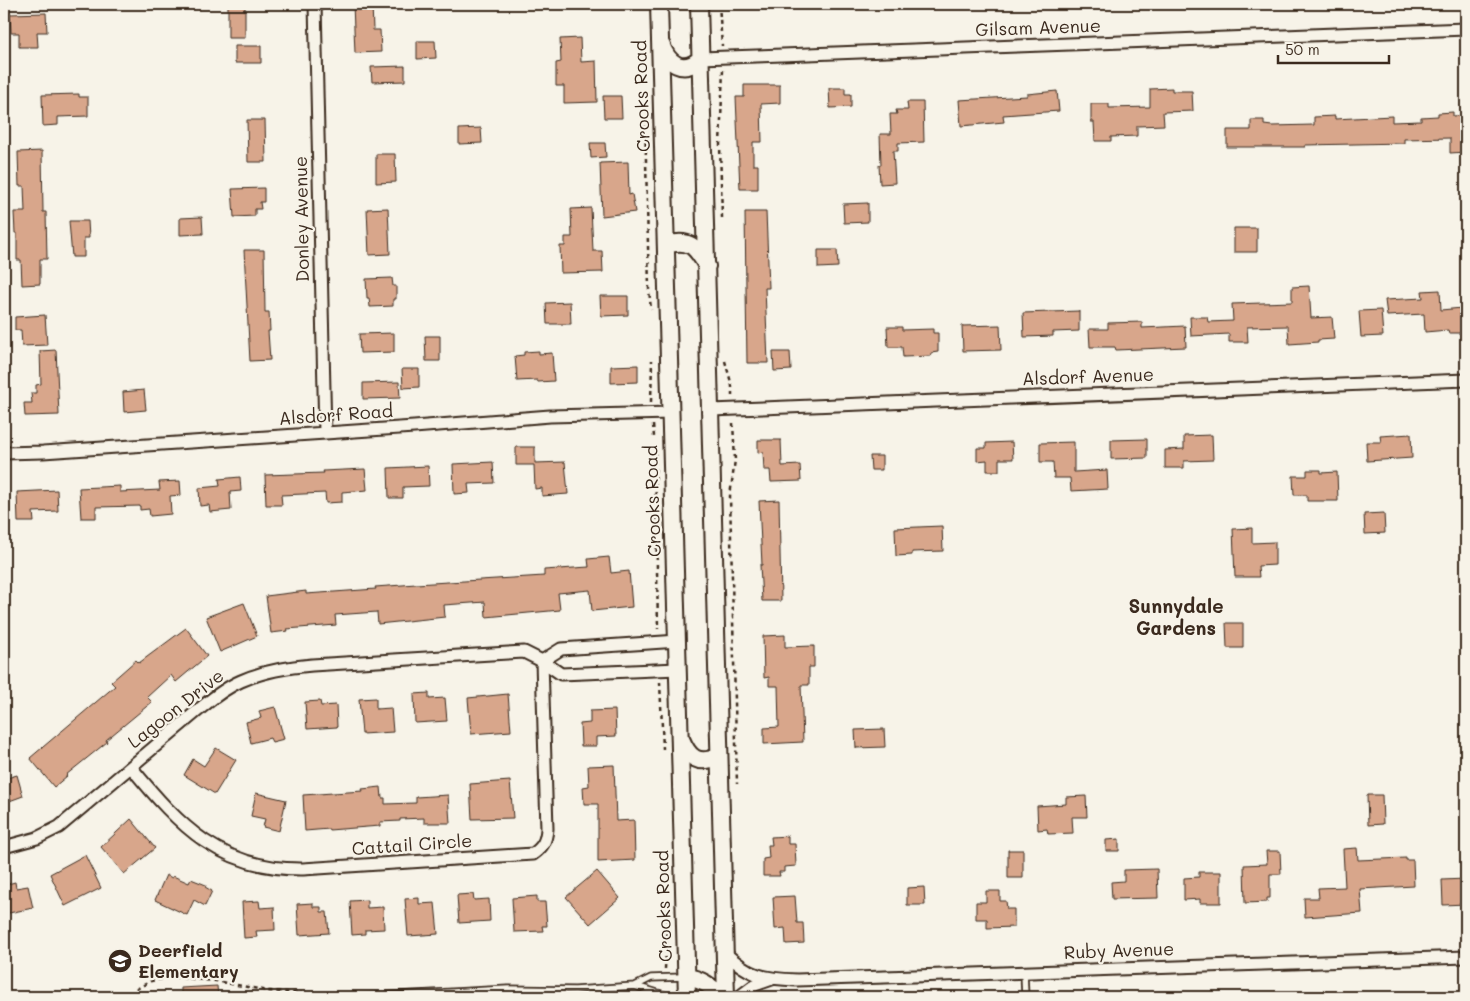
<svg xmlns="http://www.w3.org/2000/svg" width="1470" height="1001" font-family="Mali,sans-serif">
<rect width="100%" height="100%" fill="#f7f3e8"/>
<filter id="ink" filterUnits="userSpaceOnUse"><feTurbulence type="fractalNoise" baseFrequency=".02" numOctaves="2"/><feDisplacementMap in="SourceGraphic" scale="10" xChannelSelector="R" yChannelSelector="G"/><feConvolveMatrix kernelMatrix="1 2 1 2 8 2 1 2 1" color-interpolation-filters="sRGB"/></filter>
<g filter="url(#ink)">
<!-- building -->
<path fill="#d8a68b" stroke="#3b2a1e" d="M228,4H245V38H228Z
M353,4H372L373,30H380L381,52L355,53Z
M46,13L47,32H37L38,47H19V33H11L10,14Z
M580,38L581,62L596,61L597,102L564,103V86H556V63L561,62L560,39Z
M417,41H435L436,58L417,59Z
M235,46H261V63H235Z
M405,66V81L372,82L371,67Z
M744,85H780V103L761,104L762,142H753V165H758V189H740L736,97H744Z
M829,88H845V94H851V107L830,108Z
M1172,88V91H1192L1193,111L1163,112L1164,125L1137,126V136L1111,137V141H1095L1094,122H1091V104H1109V108L1150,107V89Z
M1057,91L1059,111L1003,115L1004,122L961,126L959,100L1027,96V94Z
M79,94V97H88V116L58,117V125L43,126L42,95Z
M603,96H621L622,118H604Z
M907,102H923L924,142L898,143V151H893L895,183L880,184L879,165H881L880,134H891L890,114H897L896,110H908Z
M1453,112V116L1466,115V152L1450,153V138L1404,139V143L1305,145V147H1227V130H1251V120H1264V125L1272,126L1314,125V117L1335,116V119L1392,116V122L1421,121V117L1438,116V113Z
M247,120H265L266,162H248Z
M481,128L482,143L459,144V129Z
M590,143H605L606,157L591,158Z
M42,151L43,212H46L47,259H40V284L22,285L21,260H17V233H15L14,212H25L24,186H19L18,152Z
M376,154H395L396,182L376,183Z
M628,162L629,195L632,194L635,212L602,216L600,163Z
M264,188V202H260L261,209H255V216L234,217L232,189Z
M868,203V222L844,223L843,204Z
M388,208L390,254L369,255L367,209Z
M591,208L593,251H602L603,272L561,273L560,246H565V237H572L571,209Z
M745,212H766L769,288H765L768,363H747Z
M202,217L203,234L180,235V218Z
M69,221H88L89,238H84V257H72Z
M1234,228H1257V252H1234Z
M244,250H264L265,312H269L270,331H268L270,360L250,361Z
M818,250H837L838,267L818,268Z
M392,278L393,286H396V299H393V306L370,307L369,298H367L366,279Z
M1309,286L1311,318L1332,317L1334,339L1318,340V342L1289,344L1288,326L1247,327L1248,342H1229V334L1191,336L1190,317H1207L1208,322L1233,321L1232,304L1292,302V287Z
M1440,290L1441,310L1462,308L1463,333H1449L1448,330L1425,332L1424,314L1387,316L1385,300L1423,298L1422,291Z
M600,296H628V315L601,316Z
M570,302L571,324H547L546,303Z
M1381,310L1383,336L1361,337L1359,311Z
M1079,311V331L1053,332V336L1024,337L1023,313Z
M45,315L47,345L22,346L21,330H15V317Z
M1142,322V328L1185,326L1186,347L1116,350L1115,347H1090L1089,329H1108V323Z
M1000,325L1001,350L963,351L962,326Z
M887,327H902V330L933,329V333H938V352L931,353V356L903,357L902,347H888Z
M394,333V352L360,353L359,334Z
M425,336H440V361H426Z
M56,350L59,415L25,416L24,403H32L31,393H36V385L41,384L40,351Z
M539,351V354L552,353L554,381L538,382L537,380L517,381L515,356L524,355V352Z
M773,352H790L791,370L774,371Z
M638,365V382L611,383V366Z
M402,369H419V387L403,388Z
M399,382L400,398L363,399V383Z
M144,390L146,410L124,412L123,392Z
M1411,434L1412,458L1367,461L1366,442H1381L1380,436Z
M1212,435L1213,460L1184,461V468H1165V450L1184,449V436Z
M1147,439V458L1111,459V440Z
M758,440H781L782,466L800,465L801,481L771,482L770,470H764L763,452L758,453Z
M1012,442L1013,459H999V471H987V460L977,461V448H986V443Z
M1074,442V472L1107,470L1108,489L1071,491L1070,478H1054L1053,462H1040V443Z
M516,447H535V463L565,462L568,494L542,496V488L535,489L534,465H516Z
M870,456H882V470H871Z
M493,462L494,483L468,484L469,493L454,494L453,464Z
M428,466L429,486L403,487V498H389L388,468Z
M365,469L367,490L342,492V502L326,503L325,493L281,495L282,505H266L265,475L324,473L323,471Z
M1307,470H1321V473L1337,472L1338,501H1307V495H1294L1293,476H1307Z
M240,477L241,491L230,492L231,510L210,512L209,505L200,506L199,488L220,486L219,479Z
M180,481L181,495L170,496L171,514L150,516L149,509L140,510V506L96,507V518H81L79,488L120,486V492L160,490L159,482Z
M57,490L58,511L33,512L34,522H18L17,492Z
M779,500L781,601H762L760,565H762L759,501Z
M1384,513L1385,533L1365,534L1364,514Z
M942,526L943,551L912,552V555L896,556L895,528Z
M1252,528V543L1275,542V565L1258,566L1259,577H1235L1233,529Z
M609,557L611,573L629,571L632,607L592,611L590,590L558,593L560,610L486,617L485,602L444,605L445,617L378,624L377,612L335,615L336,625L287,629L288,631L271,633L266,596L306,591V594L376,589L375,587L416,584L544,576V570L589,567L588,559Z
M244,603L257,636L220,652L206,617Z
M1226,623H1243V648H1227Z
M186,628L207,656L176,682L171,675L147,697L152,702L106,740L107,742L66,775L67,776L54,787L30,758L115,686L111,682L136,660L139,663Z
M785,635V647L814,646V667H809V685H801L803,742L764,744V728L779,727L778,686H769V677L764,678L763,636Z
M429,693V699L445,698L447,721L415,723L414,694Z
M508,694L511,731L471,734L468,698Z
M376,698V709L391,708L393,732L362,734L359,699Z
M320,701L321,706L336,705L337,727L307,729L305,702Z
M275,707L284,739L272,742L270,738L251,743L246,722L261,718L259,711Z
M615,710L616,736L596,737V746H581L580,724L590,723V711Z
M884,729L885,747L856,748L855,730Z
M216,748L236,760L215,794L184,775L193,759L204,766Z
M614,765L616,821L634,820L635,860L598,862V804H584L583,787L589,786L588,766Z
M17,775L23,796L4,803V779Z
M510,781L513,818L472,819L470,784Z
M381,787L382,798H385V804L416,803V797L448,795L450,823H424V818L400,819V821L380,822V826L329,830V829L305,831L303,795L363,791L362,789Z
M256,793L286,800L279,831L263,827L265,819L251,816Z
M1367,795H1382L1383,824L1368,825Z
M1086,796L1087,817H1072L1073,833L1048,834L1047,829L1038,830L1037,806L1066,804V797Z
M131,819L155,848L124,874L101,847Z
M788,836V844H795L796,866L784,867V872H779L780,876H763V859L769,858L768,845H772L771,837Z
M1119,839V851H1106V840Z
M1357,848L1358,860L1406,858V860H1413L1414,886L1360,889L1362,913L1305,917L1304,898H1319L1318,888L1345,887L1343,849Z
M1008,850H1023V878H1008Z
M1266,851H1280L1281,874H1270V898H1267V902L1245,903L1244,865L1267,864Z
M85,855L101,888L65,906L50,874Z
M1157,869L1158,898L1112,899L1111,882L1124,881V870Z
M597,871L620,898L590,924L566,897Z
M1199,872H1221V903H1200V899L1184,900V878L1199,877Z
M166,875L172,878L173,876L189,883L191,879L206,885L205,887L212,891L205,906L194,900L187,915L155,900Z
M1466,879V904L1443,905L1442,880Z
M15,882L16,888L28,886L33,908L4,914V885Z
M924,887L925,905H907V888Z
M986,891H1000V901H1006L1007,909H1014V927L987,928V919H976V902H986Z
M473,894L474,900L489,899L490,921L459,923L457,895Z
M537,896V902H545L547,926H542L543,931L514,932L512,898Z
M795,896L797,923H803L804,943L786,944L785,928L775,929L773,897Z
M419,898V904L435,903L438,934L408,936L405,899Z
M367,900V908L383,907L384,929L365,930V934L352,935L350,901Z
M259,901L260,908L274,907L275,930L256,931L257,937L244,938L242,902Z
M313,903V907H321V912H327L329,933L299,935L297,904Z
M217,986L218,997H181V988Z"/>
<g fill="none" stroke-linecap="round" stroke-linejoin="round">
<!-- lane casing -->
<g stroke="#3b2a1e" stroke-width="9">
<path id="lane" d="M1024,972L1025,997
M360,997L508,989L575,990L635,986
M671,997L635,986L651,978L684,977"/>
</g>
<!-- street casing -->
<g stroke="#3b2a1e" stroke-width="15">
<path id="street" d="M315,4L325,433
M701,58L1466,29
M711,410L1466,380
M4,453L43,452L414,427L550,416L671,413
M542,661L561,649L678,641
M131,767C180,827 221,870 303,869L533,854C543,847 546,841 547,829L542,661
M4,847L37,838L59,827L202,707C214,697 227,687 241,681C263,671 288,667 312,665L524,652L542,661L561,674L678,669
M725,953C750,976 763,979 797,980L1466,957
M739,997L755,985L772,979"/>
</g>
<!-- secondary casing -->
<g stroke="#3b2a1e" stroke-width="20">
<path id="secondary" d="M659,4L687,997
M699,4L726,997
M661,44C668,64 683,75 701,58
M666,245C690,238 696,247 707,266
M681,739C689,758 698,766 719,756
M686,977C701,979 711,985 721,997"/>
</g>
<!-- path -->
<path stroke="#3b2a1e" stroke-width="2.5" stroke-dasharray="4 4" stroke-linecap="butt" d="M719,4L722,46
M645,118L649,289L651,310
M722,218L720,145L723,69
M725,361L732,386V397
M651,402L652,360
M733,423L735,460L730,496L737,784
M653,425L654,437
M655,452L658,629
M660,682L663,749
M665,969L668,907
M122,997L151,981L173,977L216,981L268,991L302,993"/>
<!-- lane -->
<use href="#lane" stroke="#f7f3e8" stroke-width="5.5"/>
<!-- street -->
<use href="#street" stroke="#f7f3e8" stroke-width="11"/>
<!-- secondary -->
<use href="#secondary" stroke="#f7f3e8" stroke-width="16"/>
</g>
</g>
<!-- icons -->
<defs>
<g id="school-disc" transform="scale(1.25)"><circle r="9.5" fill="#3b2a1e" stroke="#f7f3e8"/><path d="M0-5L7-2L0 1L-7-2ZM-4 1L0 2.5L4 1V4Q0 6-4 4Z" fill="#fff"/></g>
</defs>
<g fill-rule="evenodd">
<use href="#school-disc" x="120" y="961"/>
</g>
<g text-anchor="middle" stroke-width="4.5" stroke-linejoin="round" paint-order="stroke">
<!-- street labels -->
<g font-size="18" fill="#3b2a1e" stroke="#f7f3e8">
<text transform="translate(1038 28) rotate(-2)" y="6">Gilsam Avenue</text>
<text transform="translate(642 96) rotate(-92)" y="6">Crooks Road</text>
<text transform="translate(302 219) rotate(-91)" y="6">Donley Avenue</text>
<text transform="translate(1088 377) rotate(-2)" y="6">Alsdorf Avenue</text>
<text transform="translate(336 415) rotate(-4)" y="6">Alsdorf Road</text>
<text transform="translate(653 501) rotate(-92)" y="6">Crooks Road</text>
<text transform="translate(176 709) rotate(-38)" y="6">Lagoon Drive</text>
<text transform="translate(412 845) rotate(-4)" y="6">Cattail Circle</text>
<text transform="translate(664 906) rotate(-92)" y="6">Crooks Road</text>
<text transform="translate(1119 951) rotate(-2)" y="6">Ruby Avenue</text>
</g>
<!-- poi labels -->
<g font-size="18" font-weight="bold" fill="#3b2a1e" stroke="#f7f3e8" text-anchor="start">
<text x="138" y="957">Deerfield<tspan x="138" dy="21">Elementary</tspan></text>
</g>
<!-- neighbourhood labels -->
<g font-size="19" font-weight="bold" fill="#3b2a1e" stroke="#f7f3e8">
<text x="1176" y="613">Sunnydale<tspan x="1176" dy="22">Gardens</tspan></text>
</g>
</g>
<!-- margin -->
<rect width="1470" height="1001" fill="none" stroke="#f7f3e8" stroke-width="20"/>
<rect x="10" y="10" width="1450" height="981" fill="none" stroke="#3b2a1e" stroke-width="2" filter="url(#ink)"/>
<!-- scale -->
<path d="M1278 55v8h111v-8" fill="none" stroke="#3b2a1e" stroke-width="2.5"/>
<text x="1285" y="55" font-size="15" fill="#3b2a1e" stroke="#f7f3e8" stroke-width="4" paint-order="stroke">50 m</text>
</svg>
